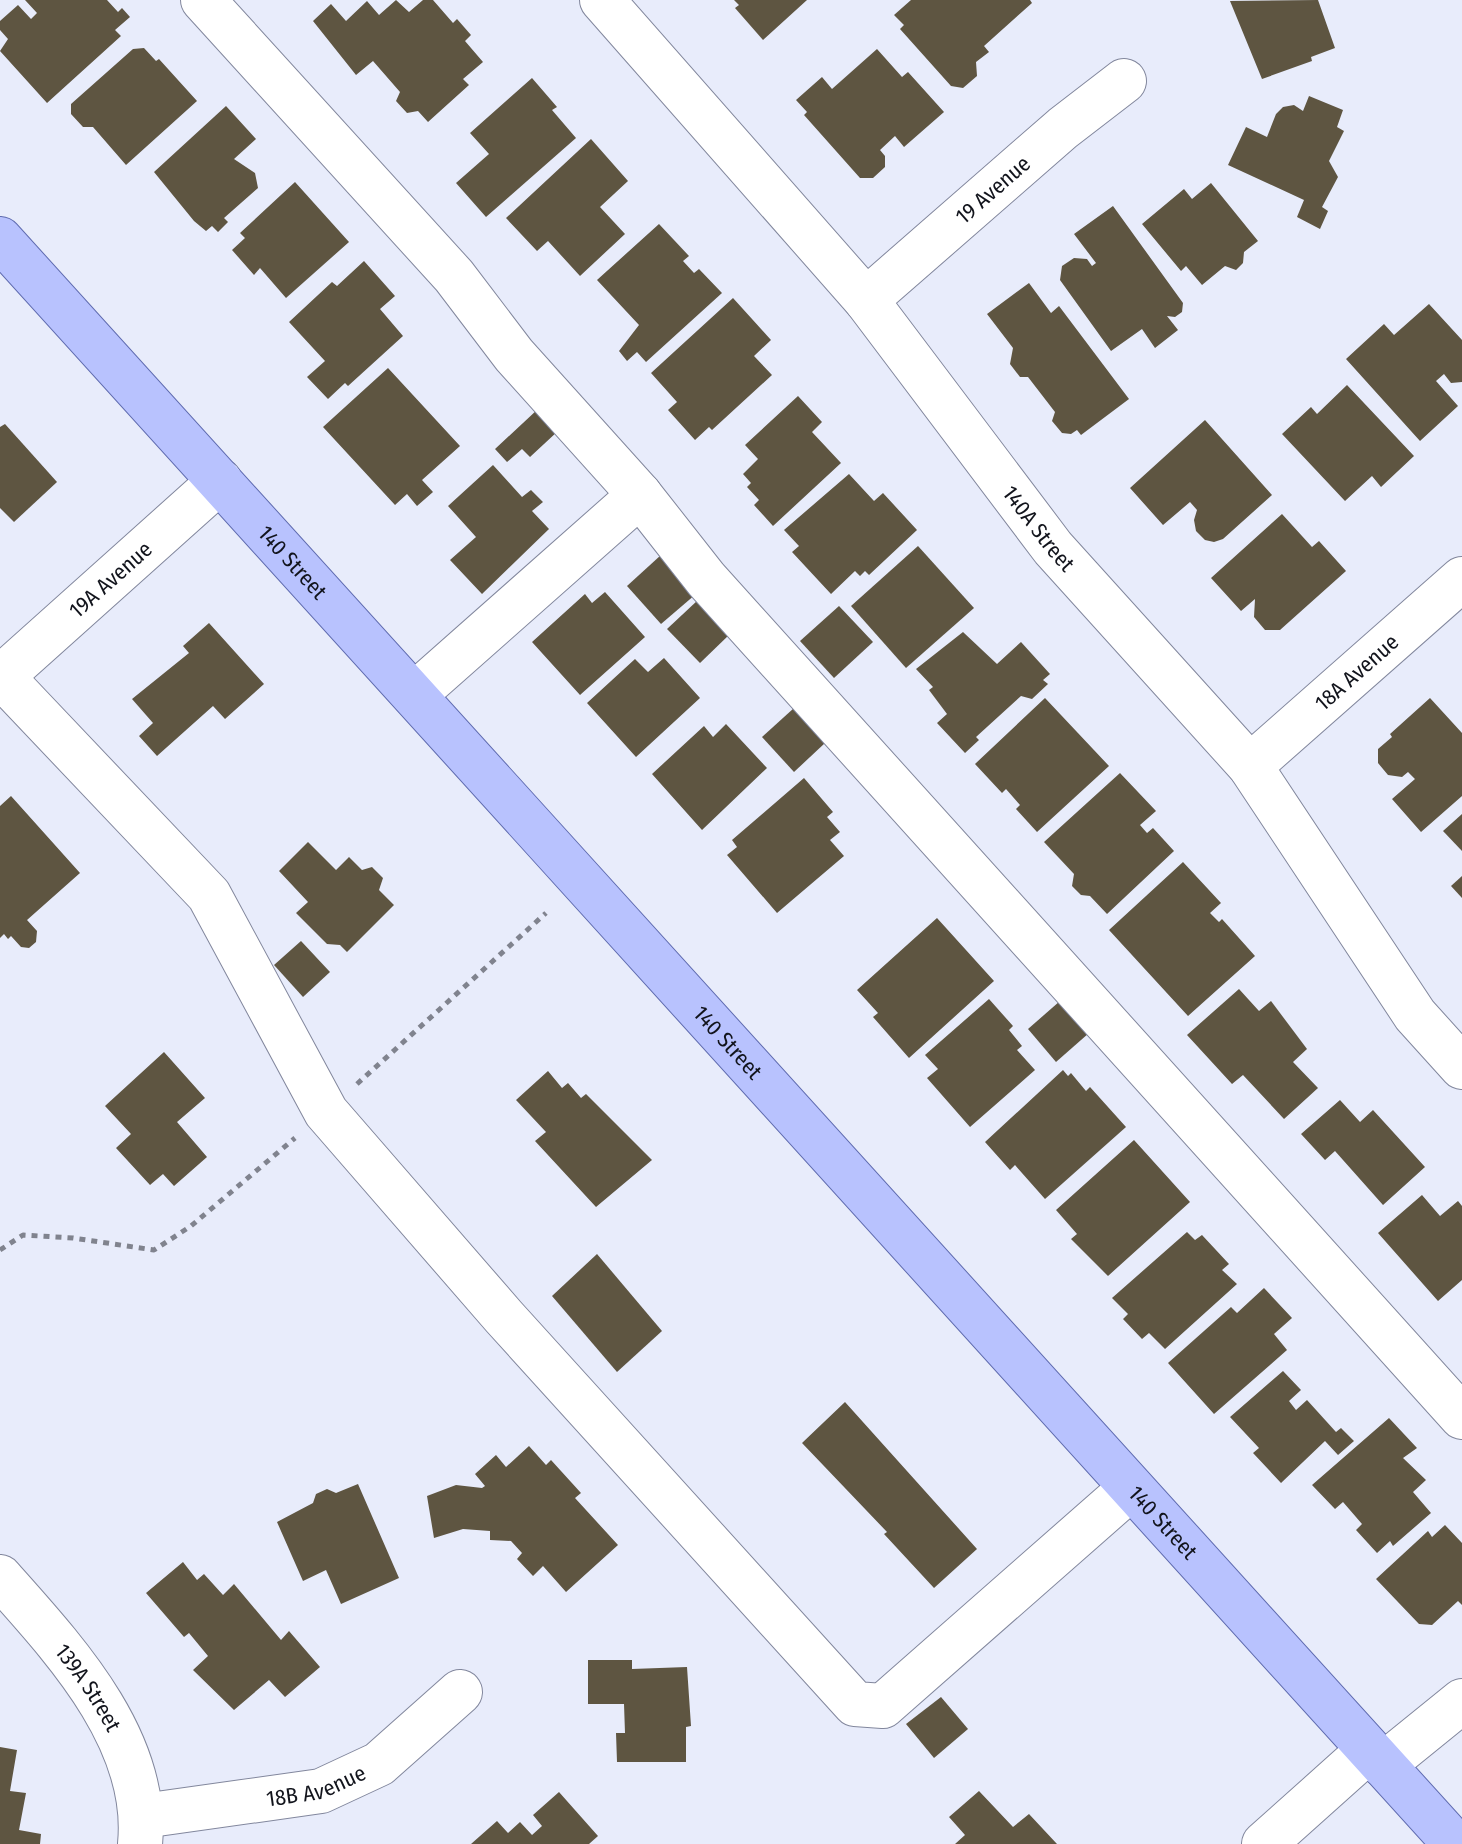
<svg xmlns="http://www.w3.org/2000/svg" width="1462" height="1844" viewBox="0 0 1462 1844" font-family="'Fira Sans Condensed',sans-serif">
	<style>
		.building { fill: #5e5541 }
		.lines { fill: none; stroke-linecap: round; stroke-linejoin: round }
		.minor-casing { stroke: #82879d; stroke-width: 46 }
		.major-casing { stroke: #5f6baf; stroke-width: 46 }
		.path { stroke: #80838e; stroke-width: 5; stroke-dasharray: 6 6; stroke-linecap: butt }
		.minor { stroke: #fff; stroke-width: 44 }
		.major { stroke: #b8c2fe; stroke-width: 44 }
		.labels { text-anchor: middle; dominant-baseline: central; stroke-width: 8; stroke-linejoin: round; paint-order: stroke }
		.street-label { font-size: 22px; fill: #12141c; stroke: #f8faff }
	</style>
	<rect width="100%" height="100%" fill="#e8ecfb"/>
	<g class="building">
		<polygon points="25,0 107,0 118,12 122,8 130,17 115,30 121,36 47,103 0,51 8,39 0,30 0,21 18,5 31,19 37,13"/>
		<polygon points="396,0 409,12 423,0 433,0 453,23 457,19 471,35 465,41 483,62 463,79 469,85 428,122 418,111 407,113 396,101 400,92 373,61 356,75 313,21 331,4 346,21 367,1 379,15"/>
		<polygon points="734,0 807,0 763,40 735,8 739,5"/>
		<polygon points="911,0 1030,0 1032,3 984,46 989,52 976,62 977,76 963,88 951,86 900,29 904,25 894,15"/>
		<polygon points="1318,0 1335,48 1311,57 1312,61 1262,79 1230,1"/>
		<polygon points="144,48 156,61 159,59 197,101 126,165 93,127 83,127 71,114 71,104 133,49"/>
		<polygon points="877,49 902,77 908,72 944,112 904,147 895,136 880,150 885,156 885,167 873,178 860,178 804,115 807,112 796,100 822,77 832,89"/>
		<polygon points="532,78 557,107 552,110 576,138 486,217 456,183 489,154 470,133"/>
		<polygon points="1309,96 1343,110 1337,127 1344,131 1329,161 1338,177 1322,207 1328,211 1320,229 1297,217 1304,200 1228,165 1246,127 1267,137 1276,114 1283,107 1294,105 1303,111"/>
		<polygon points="226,106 256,139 234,159 255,173 258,188 224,218 228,222 218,232 212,226 206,231 194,221 154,172"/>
		<polygon points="591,139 628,181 600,207 625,234 580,276 548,241 537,251 506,218"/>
		<polygon points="295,182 349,242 286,298 260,268 254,275 232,250 245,238 240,233"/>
		<polygon points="1211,183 1258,241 1244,252 1243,263 1236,270 1225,266 1202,285 1186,266 1181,271 1142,224 1184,189 1192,199"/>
		<polygon points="1113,206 1183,303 1182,312 1175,317 1167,316 1178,330 1155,348 1142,329 1111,351 1060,280 1062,266 1074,258 1087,259 1092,266 1096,263 1074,234"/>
		<polygon points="659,224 689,256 683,261 694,273 699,269 722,293 646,362 637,352 627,361 619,351 639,325 597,280"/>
		<polygon points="364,261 395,296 380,309 403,336 348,386 345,383 328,399 307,377 325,361 289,322 332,282 337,286"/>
		<polygon points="1029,283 1051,313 1059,306 1129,399 1081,435 1077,430 1071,434 1062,433 1052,421 1055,412 1028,377 1020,377 1010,364 1013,348 987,314"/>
		<polygon points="733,298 771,340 754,356 772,375 712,430 709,427 695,440 668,410 677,402 651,373"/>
		<polygon points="1429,304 1462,340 1462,382 1451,383 1444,374 1436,381 1458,406 1420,441 1346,359 1384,324 1394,335"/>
		<polygon points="388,368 460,446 422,480 433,492 417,506 407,494 395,505 323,427"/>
		<polygon points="1347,385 1414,456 1381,487 1372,476 1345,501 1282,434 1311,407 1317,414"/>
		<polygon points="798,396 822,422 812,432 841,463 773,526 754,505 759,500 747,487 751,483 743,474 758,459 745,445"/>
		<polygon points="538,409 558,431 530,457 522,449 507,462 495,449"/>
		<polygon points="1205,420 1272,495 1223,539 1214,542 1205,540 1196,531 1194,520 1197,510 1190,502 1163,525 1130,488"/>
		<polygon points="5,424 57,482 14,522 0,508 0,427"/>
		<polygon points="493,465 522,497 531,490 543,502 532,511 549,529 482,594 450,560 476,537 448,506"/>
		<polygon points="849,474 874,501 883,493 917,530 869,575 865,571 860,576 855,571 831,594 792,552 799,546 784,530"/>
		<polygon points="1282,514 1312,547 1319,541 1346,571 1280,630 1265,630 1254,617 1255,599 1241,611 1211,578"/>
		<polygon points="918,546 974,608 906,668 851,606"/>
		<polygon points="661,555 696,594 661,624 627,586"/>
		<polygon points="605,592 645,637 580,695 532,642 585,594 592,603"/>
		<polygon points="698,600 730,634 700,663 667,629"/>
		<polygon points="839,606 873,642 834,678 800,641"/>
		<polygon points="209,623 264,684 225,719 213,706 157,756 139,736 153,723 132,699 189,653 183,646"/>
		<polygon points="963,632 997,664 1021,642 1050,674 1043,680 1048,684 1032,699 1021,696 976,737 979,740 965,753 937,723 947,714 929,690 933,687 916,669"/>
		<polygon points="664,658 700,698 636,757 587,703 635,659 648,672"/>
		<polygon points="1045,698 1109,766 1037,832 1016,809 1020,805 1006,789 1002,793 975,764"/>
		<polygon points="1430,698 1462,733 1462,796 1421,832 1392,799 1415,779 1408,772 1402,777 1388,775 1378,763 1378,749 1392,737 1390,734"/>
		<polygon points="794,708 825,743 794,772 762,737"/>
		<polygon points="726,724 767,768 702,830 652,774 704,726 713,737"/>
		<polygon points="1120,773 1156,811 1140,825 1147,833 1153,828 1174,851 1107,914 1090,896 1081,895 1072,886 1074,874 1044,842"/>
		<polygon points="804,778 833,812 827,817 840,832 830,840 844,856 777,913 727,855 737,847 732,840"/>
		<polygon points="11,796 80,873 27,920 37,931 36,942 29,948 21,947 11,936 8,939 4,934 0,938 0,806"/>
		<polygon points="1462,814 1462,851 1443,831"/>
		<polygon points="308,842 336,870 349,857 362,870 372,867 383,878 379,890 394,905 347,952 340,945 327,944 296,913 308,902 279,871"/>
		<polygon points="1183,862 1221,903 1210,913 1219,922 1222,919 1255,956 1188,1016 1109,930"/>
		<polygon points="1462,876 1462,898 1451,886"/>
		<polygon points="937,918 994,981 909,1058 873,1017 878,1013 857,990"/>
		<polygon points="301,941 330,972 303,997 274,965"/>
		<polygon points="1239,989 1259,1011 1271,1001 1307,1049 1293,1062 1318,1088 1284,1119 1243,1075 1232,1084 1187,1035"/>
		<polygon points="989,999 1013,1026 1009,1030 1022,1046 1017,1050 1035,1070 970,1127 927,1078 938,1069 925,1055"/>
		<polygon points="1060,1001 1089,1033 1056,1062 1028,1029"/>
		<polygon points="164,1052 205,1098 177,1122 207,1157 174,1186 163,1174 150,1185 116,1148 131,1134 105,1106"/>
		<polygon points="1063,1070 1068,1076 1071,1073 1086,1091 1090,1087 1126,1127 1045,1199 1015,1165 1010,1170 985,1142"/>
		<polygon points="548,1071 562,1088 568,1083 581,1098 586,1094 652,1160 596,1207 535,1141 546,1132 516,1100"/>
		<polygon points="1340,1100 1360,1122 1373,1110 1425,1167 1383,1205 1335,1151 1325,1160 1301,1134"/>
		<polygon points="1134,1140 1190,1202 1108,1276 1071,1239 1077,1234 1056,1210"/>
		<polygon points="1422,1195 1440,1216 1458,1201 1462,1206 1462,1280 1438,1301 1378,1233"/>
		<polygon points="1187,1232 1195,1240 1202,1235 1229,1264 1222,1270 1237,1284 1165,1349 1149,1333 1142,1339 1123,1319 1128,1314 1112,1298"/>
		<polygon points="597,1254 662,1331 617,1372 552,1296"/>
		<polygon points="1264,1288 1292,1318 1274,1334 1287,1350 1214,1414 1168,1363 1231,1307 1237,1313"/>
		<polygon points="1283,1371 1301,1390 1289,1401 1296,1410 1307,1400 1336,1432 1341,1428 1354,1441 1338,1455 1325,1441 1281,1483 1253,1453 1259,1448 1230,1417"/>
		<polygon points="845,1402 977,1549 934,1588 884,1534 887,1532 802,1443"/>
		<polygon points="1389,1418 1417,1448 1403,1458 1426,1480 1413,1492 1431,1513 1393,1546 1390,1541 1377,1553 1356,1530 1362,1524 1343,1502 1335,1509 1312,1485"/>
		<polygon points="529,1446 546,1465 551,1460 581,1493 575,1498 618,1545 566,1592 543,1566 533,1576 517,1559 522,1553 511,1541 490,1540 490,1531 463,1529 434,1538 427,1496 456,1485 482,1488 485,1486 475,1474 496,1455 506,1467"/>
		<polygon points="358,1484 399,1578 341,1604 326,1570 303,1581 277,1522 313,1503 316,1494 327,1489 336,1493"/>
		<polygon points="1445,1525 1462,1543 1462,1605 1458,1601 1432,1625 1419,1624 1376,1579 1428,1531 1432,1537"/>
		<polygon points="183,1562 197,1580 204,1574 223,1595 234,1584 281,1640 289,1631 320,1667 285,1697 269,1680 234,1710 193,1670 208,1656 189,1633 184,1637 146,1593"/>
		<polygon points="588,1660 632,1660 632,1669 687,1667 691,1726 686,1727 686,1762 617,1762 616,1733 625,1733 624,1704 588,1704"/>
		<polygon points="941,1697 968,1729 934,1758 906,1724"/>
		<polygon points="0,1747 17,1750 10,1791 26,1793 19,1830 41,1834 40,1844 0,1844"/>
		<polygon points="979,1791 1013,1827 1029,1814 1057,1844 955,1844 965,1835 949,1817"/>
		<polygon points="559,1792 598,1836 589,1844 471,1844 497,1821 508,1833 520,1822 532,1835 542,1826 533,1815"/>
	</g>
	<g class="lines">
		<defs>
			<g id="minor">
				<polyline points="203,0 454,276 514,355 640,495 706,579 1462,1417"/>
				<path id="s1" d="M 602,0 L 866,300 L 1053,548 L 1250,766 L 1415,1015 L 1462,1067"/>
				<path id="s2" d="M 866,300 L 1063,128 L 1124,81"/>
				<polyline points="2,677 209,895 326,1112 504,1317 855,1704 883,1706 1131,1488"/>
				<path id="s3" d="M 0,678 L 220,481"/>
				<polyline points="414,695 640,495"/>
				<path id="s4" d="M 1250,766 L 1462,579"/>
				<path id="s5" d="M 0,1577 C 64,1649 150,1740 140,1844"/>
				<polyline points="1383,1765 1462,1701"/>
				<path id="s6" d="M 143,1816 L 321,1791 L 379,1764 L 460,1692"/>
				<polyline points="1264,1844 1369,1750"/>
			</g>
			<g id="major">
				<path id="s7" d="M 0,239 L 1455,1844"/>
			</g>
		</defs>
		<use href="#minor" class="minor-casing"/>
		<use href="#major" class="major-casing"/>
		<g class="path">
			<polyline points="357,1084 546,913"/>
			<polyline points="0,1250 23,1235 73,1238 154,1250 191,1226 295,1138"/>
		</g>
		<use href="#minor" class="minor"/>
		<use href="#major" class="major"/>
	</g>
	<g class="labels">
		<g class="street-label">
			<text stroke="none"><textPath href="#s2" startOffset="168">19 Avenue</textPath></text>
			<text stroke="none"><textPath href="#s1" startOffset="686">140A Street</textPath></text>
			<text stroke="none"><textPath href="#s7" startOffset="436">140 Street</textPath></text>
			<text stroke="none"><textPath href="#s3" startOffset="148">19A Avenue</textPath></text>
			<text stroke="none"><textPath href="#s4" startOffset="142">18A Avenue</textPath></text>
			<text stroke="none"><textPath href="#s7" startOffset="1084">140 Street</textPath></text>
			<text stroke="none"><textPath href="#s7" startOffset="1732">140 Street</textPath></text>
			<text stroke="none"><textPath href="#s5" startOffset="142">139A Street</textPath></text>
			<text stroke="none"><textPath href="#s6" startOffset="176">18B Avenue</textPath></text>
		</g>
	</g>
</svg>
